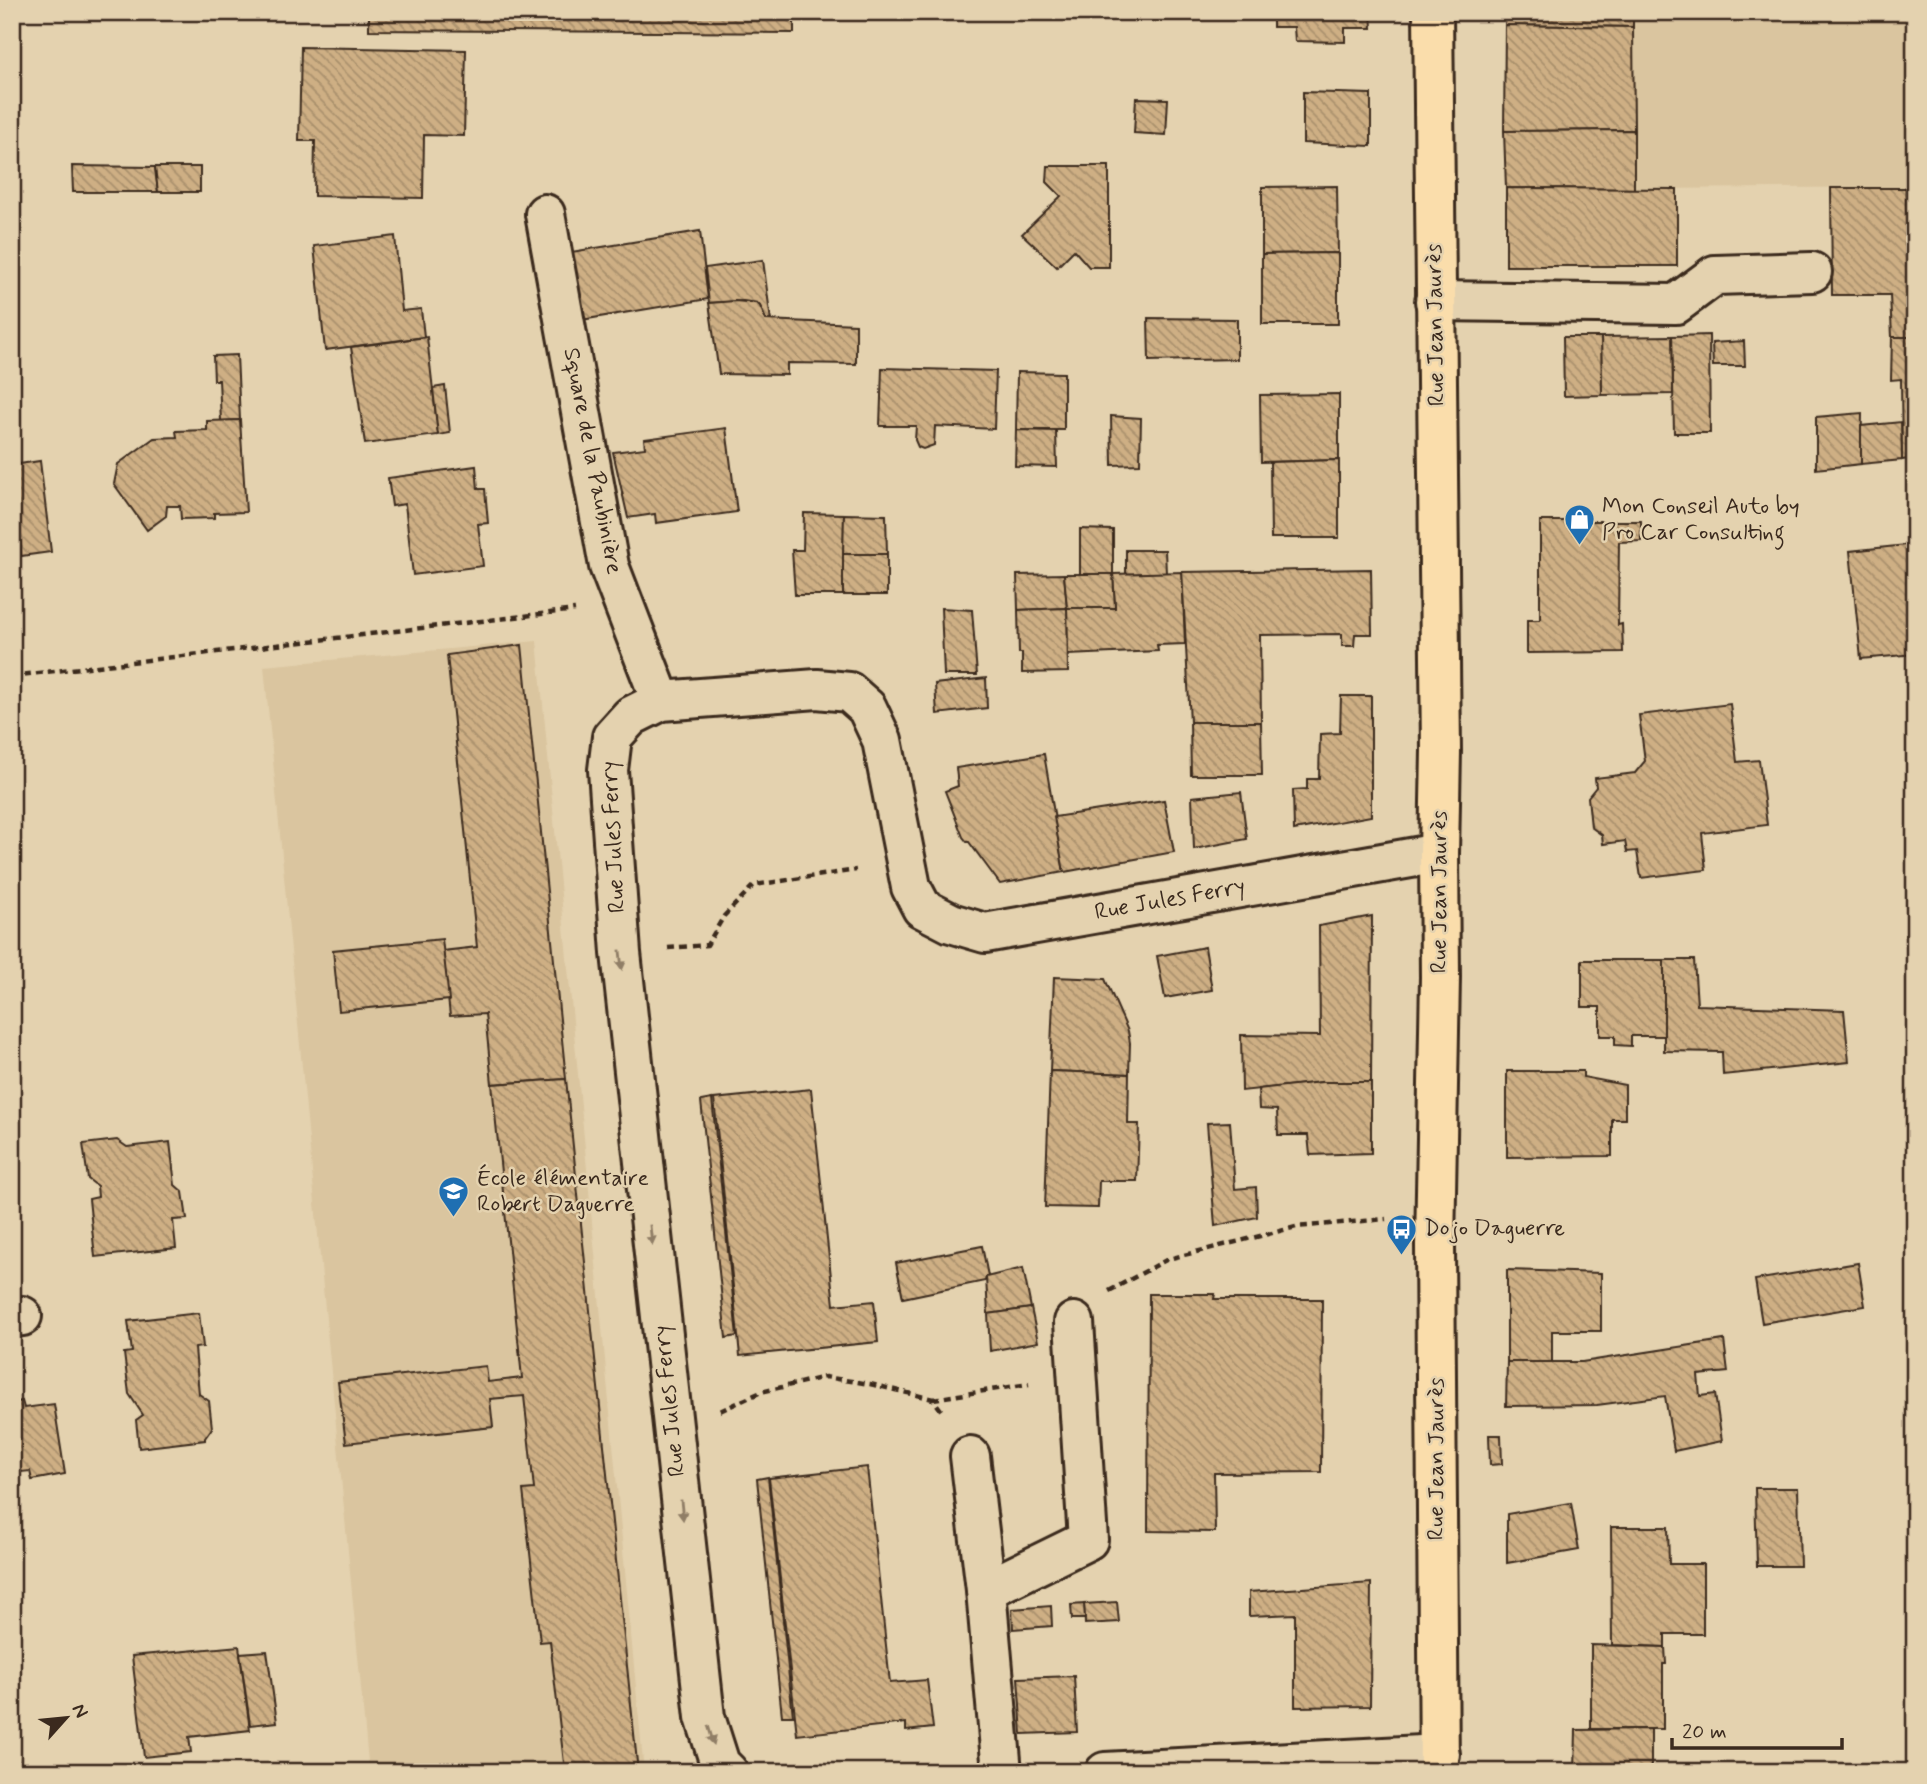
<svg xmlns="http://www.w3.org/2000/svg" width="1927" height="1784" viewBox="0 0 1927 1784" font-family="Mynerve,sans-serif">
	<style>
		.built { fill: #dac59f }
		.building { fill: url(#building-back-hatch); stroke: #3b2a1e; stroke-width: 2 }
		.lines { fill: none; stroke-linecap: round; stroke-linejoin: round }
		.minor-casing { stroke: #3b2a1e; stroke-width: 44 }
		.major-casing { stroke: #3b2a1e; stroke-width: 44 }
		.path { stroke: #3b2a1e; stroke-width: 4.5; stroke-dasharray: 7 5; stroke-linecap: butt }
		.minor { stroke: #e4d2af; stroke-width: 38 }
		.major { stroke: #faddab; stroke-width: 38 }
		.oneway { fill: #907e66 }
		.labels { text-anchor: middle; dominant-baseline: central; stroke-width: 5; stroke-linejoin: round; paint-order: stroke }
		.street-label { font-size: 23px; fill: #3b2a1e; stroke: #e4d2af }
		.poi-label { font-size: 23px; fill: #3b2a1e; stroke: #e4d2af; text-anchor: start }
	</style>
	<defs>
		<pattern id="building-back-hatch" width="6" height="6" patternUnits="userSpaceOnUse" patternTransform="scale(1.75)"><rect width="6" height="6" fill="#ceaf84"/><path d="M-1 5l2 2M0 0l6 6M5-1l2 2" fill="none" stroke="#a88f6b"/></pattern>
	</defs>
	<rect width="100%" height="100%" fill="#e4d2af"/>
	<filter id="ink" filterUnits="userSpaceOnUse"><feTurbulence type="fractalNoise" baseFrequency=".0143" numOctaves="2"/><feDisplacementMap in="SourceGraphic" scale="14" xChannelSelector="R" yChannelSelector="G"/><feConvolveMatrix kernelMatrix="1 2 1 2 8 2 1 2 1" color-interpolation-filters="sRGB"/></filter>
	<g filter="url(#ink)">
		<g class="built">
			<polygon points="1633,12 1915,12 1915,187 1634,189"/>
			<polygon points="537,641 644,1772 369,1772 264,666"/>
		</g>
		<g class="building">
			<polygon points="369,12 794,12 794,33 369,30"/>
			<polygon points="1273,12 1371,12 1372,28 1345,28 1345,42 1295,41 1294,27 1273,27"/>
			<polygon points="1506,12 1633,12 1633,27 1505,25"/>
			<polygon points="1505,25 1633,27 1634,130 1504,131"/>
			<polygon points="301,47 466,50 464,136 424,135 423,198 314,196 315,141 299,141"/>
			<polygon points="1303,92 1371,94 1371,146 1303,143"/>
			<polygon points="1136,98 1168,99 1166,135 1134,133"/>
			<polygon points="1634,130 1634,189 1506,188 1504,131"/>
			<polygon points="72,166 155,167 158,192 73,192"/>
			<polygon points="1048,166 1109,166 1109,267 1089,267 1074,250 1057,267 1022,234 1061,196 1047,182"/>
			<polygon points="155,167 200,167 200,192 158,192"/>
			<polygon points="1337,186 1338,253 1262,254 1262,187"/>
			<polygon points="1506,188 1677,189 1677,266 1506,266"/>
			<polygon points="1831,188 1906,188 1909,285 1915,285 1915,337 1892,337 1890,295 1832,295"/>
			<polygon points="700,231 708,299 581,320 565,253"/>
			<polygon points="395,236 402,311 421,309 424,337 325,350 314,246"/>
			<polygon points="1338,253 1338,324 1262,324 1262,254"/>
			<polygon points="763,260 771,321 766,320 760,306 757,303 743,301 709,303 705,268"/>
			<polygon points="735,301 757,303 760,306 766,320 856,324 856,364 787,363 787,375 719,374 709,303"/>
			<polygon points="1148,318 1237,319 1237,359 1149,361"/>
			<polygon points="1709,335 1710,433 1674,433 1672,336"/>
			<polygon points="1672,336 1673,394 1602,395 1601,337"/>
			<polygon points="427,337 438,435 365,444 351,347"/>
			<polygon points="1563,337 1601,337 1602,395 1564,396"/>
			<polygon points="1892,337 1915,337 1915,458 1902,460 1901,379 1891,380"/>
			<polygon points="1744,341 1745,366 1713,366 1712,343"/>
			<polygon points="237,355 240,420 221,421 219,380 214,380 213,356"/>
			<polygon points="882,368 996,371 994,429 935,426 934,445 923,449 918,447 915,440 916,426 880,426"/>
			<polygon points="1017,372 1064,373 1064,430 1016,430"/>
			<polygon points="445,386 450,433 438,435 433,388"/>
			<polygon points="1339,394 1339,460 1261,462 1260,395"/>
			<polygon points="1862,413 1861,464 1816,469 1816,417"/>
			<polygon points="1111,416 1141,418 1140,464 1112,465"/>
			<polygon points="240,420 246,512 214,513 214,518 181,519 180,506 167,506 166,516 147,530 114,484 118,464 154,438 177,437 176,431 207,430 207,421"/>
			<polygon points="1901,422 1902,460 1861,464 1861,426"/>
			<polygon points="726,428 737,512 656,523 655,514 628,518 613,452 645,448 644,439"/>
			<polygon points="1016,430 1056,431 1057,467 1015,466"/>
			<polygon points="1339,460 1339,538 1271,538 1270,462"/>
			<polygon points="40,461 51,552 21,556 20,541 12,542 12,465"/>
			<polygon points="476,466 478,489 485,489 488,523 478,524 483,566 413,575 405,504 392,506 388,478"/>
			<polygon points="804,513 844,514 843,595 795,595 792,550 803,550"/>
			<polygon points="844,514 886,515 887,554 843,554"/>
			<polygon points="1540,521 1641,521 1641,541 1619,542 1618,625 1622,624 1623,652 1527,653 1527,620 1540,620"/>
			<polygon points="1080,529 1113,530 1113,574 1080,574"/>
			<polygon points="1915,544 1915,654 1861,659 1850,551"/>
			<polygon points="1126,550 1165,550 1166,573 1126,574"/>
			<rect x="843" y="554" width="44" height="41"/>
			<polygon points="1371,569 1372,634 1355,634 1354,646 1342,646 1342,634 1260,635 1261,722 1190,722 1182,572"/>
			<polygon points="1182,572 1185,644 1157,645 1158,651 1068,655 1067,608 1115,608 1113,574"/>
			<polygon points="1064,574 1067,608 1018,610 1017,575"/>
			<polygon points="1064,574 1113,574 1115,608 1067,608"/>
			<polygon points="941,608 972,610 977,675 944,675"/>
			<polygon points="1067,608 1068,672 1022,673 1022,653 1019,653 1018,610"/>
			<polygon points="522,645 566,1079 492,1084 485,1014 450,1016 443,951 477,947 447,655"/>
			<polygon points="986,678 987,708 937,714 935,684"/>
			<polygon points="1341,696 1371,696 1371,816 1294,830 1293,790 1307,789 1307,779 1319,779 1320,734 1340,733"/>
			<polygon points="1730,704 1737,762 1759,760 1767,825 1702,833 1706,870 1641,878 1637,851 1627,852 1625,841 1603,844 1602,835 1591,827 1588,797 1596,787 1595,778 1635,773 1645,761 1639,715"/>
			<polygon points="1190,722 1261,722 1262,775 1191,775"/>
			<polygon points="1044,754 1064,872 1000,884 969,842 967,842 963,837 945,791 958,786 956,768"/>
			<polygon points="1241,792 1247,839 1194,849 1192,797"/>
			<polygon points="1164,800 1174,852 1064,872 1054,817"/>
			<polygon points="1372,916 1371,1082 1322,1082 1242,1091 1241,1035 1320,1036 1319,926"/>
			<polygon points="442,939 449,1000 339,1011 333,950"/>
			<polygon points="1205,947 1212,990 1165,998 1157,956"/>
			<polygon points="1582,960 1664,960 1664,1036 1631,1036 1631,1046 1615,1045 1615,1036 1600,1036 1600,1007 1582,1007"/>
			<polygon points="1664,960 1694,960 1697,1005 1844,1010 1849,1062 1723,1075 1722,1052 1664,1051"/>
			<polygon points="1054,977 1105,979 1128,1031 1130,1043 1129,1074 1050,1071"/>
			<polygon points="1050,1071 1129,1074 1128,1124 1139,1124 1137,1181 1099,1181 1098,1208 1045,1207"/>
			<polygon points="1507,1071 1583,1071 1583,1077 1625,1085 1625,1119 1612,1119 1612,1156 1507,1157"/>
			<polygon points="566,1079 589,1301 638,1772 565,1772 550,1641 540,1642 523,1490 534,1489 524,1396 490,1399 493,1427 346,1443 338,1382 486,1366 488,1382 522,1378 492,1084"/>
			<polygon points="1322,1082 1371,1082 1371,1153 1310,1155 1308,1135 1278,1135 1277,1110 1259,1109 1258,1089"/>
			<polygon points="811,1089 834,1305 874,1301 878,1342 740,1356 714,1099"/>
			<polygon points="712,1099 737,1336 726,1338 701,1101"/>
			<polygon points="1230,1122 1235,1189 1256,1187 1257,1217 1215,1226 1207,1123"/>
			<polygon points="117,1140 127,1147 170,1142 175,1185 183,1192 187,1219 173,1220 176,1248 95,1257 89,1199 98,1197 97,1186 88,1179 83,1144"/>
			<polygon points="982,1246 988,1276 986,1277 985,1281 903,1298 896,1263"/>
			<polygon points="1858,1263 1865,1306 1762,1323 1755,1280"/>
			<polygon points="1023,1268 1031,1308 988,1314 986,1277"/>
			<polygon points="1507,1270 1601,1273 1601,1331 1552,1331 1552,1362 1507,1362"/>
			<polygon points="1149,1294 1215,1294 1214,1299 1322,1299 1321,1472 1214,1473 1215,1532 1148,1531"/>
			<polygon points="1031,1308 1038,1342 990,1351 988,1314"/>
			<polygon points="199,1313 203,1347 195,1348 199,1394 209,1401 212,1428 205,1438 205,1440 139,1448 136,1420 143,1415 129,1394 124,1353 132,1352 128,1321"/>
			<polygon points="1724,1340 1728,1372 1698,1375 1700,1396 1715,1394 1722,1441 1674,1451 1665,1396 1597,1405 1506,1406 1507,1362 1582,1362"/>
			<polygon points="22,1401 24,1408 54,1404 65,1474 32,1480 30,1471 12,1473 12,1403"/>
			<polygon points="1489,1435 1501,1435 1502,1464 1490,1465"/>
			<polygon points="867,1467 890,1683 927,1680 933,1728 906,1731 906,1723 797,1735 769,1478"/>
			<polygon points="768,1477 793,1716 782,1716 757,1479"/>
			<polygon points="1755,1488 1798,1488 1800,1566 1757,1566"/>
			<polygon points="1571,1503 1579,1550 1507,1563 1507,1514"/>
			<polygon points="1611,1527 1668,1527 1669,1564 1703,1564 1703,1634 1665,1634 1665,1647 1612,1645"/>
			<polygon points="1371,1583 1370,1706 1295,1707 1295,1614 1249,1616 1249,1592"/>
			<polygon points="1117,1602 1119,1622 1085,1624 1084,1604"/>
			<polygon points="1084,1604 1085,1619 1072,1619 1071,1605"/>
			<polygon points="1051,1606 1052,1626 1013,1629 1012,1609"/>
			<polygon points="1591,1645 1665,1647 1666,1664 1663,1664 1663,1729 1591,1729"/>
			<polygon points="239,1646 250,1730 189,1737 191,1752 144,1757 132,1656"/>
			<polygon points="267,1651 277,1722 250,1725 240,1653"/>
			<polygon points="1074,1676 1077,1732 1022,1734 1018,1678"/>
			<polygon points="1651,1729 1651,1772 1575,1772 1576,1730"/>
			<polygon points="15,1744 20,1772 12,1772 12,1745"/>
		</g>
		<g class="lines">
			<defs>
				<g id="minor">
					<polyline points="545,214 609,566 661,701"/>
					<polyline points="1435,301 1676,304 1715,275 1812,272"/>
					<polyline points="12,1317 22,1316"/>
					<polyline points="970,1456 986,1590 1002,1772"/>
					<polyline points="986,1590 1088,1540 1074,1322"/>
					<polyline points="728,1772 720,1764 705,1717 621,953 608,770 612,737 631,716 661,701 817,689 849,692 867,708 882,740 911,887 922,908 951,923 985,933 1439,853"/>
					<polyline points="1105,1772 1440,1754"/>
				</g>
				<polyline id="major" points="1433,12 1441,751 1439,853 1440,977 1435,1246 1439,1772"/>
			</defs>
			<use href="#minor" class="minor-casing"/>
			<use href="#major" class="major-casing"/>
			<g class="path">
				<polyline points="12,676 575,610"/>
				<polyline points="668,948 707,945 724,916 754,885 856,870"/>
				<polyline points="1109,1291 1168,1259 1296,1227 1386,1219"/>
				<polyline points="933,1399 1029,1384"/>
				<polyline points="720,1411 761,1392 825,1377 870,1384 933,1399 944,1414"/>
			</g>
			<use href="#minor" class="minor"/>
			<use href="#major" class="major"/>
		</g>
		<defs><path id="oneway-solid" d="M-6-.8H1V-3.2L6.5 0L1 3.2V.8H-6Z" transform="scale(1.75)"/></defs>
		<g class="oneway">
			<use href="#oneway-solid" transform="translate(621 960) rotate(84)"/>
			<use href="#oneway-solid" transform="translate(651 1235) rotate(84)"/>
			<use href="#oneway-solid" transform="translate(682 1510) rotate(84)"/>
			<use href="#oneway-solid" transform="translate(711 1735) rotate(73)"/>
		</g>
	</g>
	<defs>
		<symbol id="shop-pin" viewBox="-11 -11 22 30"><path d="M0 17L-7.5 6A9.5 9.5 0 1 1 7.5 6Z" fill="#1f6fb2" stroke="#e4d2af"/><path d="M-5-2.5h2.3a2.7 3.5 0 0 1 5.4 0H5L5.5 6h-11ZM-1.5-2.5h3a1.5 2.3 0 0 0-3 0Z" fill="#fff"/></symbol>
		<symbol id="school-pin" viewBox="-11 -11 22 30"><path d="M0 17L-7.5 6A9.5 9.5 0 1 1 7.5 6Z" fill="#1f6fb2" stroke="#e4d2af"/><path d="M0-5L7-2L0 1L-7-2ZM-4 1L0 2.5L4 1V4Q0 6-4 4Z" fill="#fff"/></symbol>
		<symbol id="bus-pin" viewBox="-11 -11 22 30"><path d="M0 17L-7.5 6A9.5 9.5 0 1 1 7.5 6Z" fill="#1f6fb2" stroke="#e4d2af"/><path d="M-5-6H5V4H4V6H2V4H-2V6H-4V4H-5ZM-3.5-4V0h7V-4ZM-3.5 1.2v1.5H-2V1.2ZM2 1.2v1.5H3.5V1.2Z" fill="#fff"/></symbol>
	</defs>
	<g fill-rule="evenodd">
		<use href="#shop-pin" x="1562" y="502" width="35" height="47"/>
		<use href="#school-pin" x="436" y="1174" width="35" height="47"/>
		<use href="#bus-pin" x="1384" y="1212" width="35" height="47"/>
	</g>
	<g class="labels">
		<g class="street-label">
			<text transform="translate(1436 325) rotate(-91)">Rue Jean Jaurès</text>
			<text transform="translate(592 461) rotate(79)">Square de la Paubinière</text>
			<text transform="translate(614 837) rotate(-93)">Rue Jules Ferry</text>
			<text transform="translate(1440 892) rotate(-90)">Rue Jean Jaurès</text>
			<text transform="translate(1170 900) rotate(-10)">Rue Jules Ferry</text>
			<text transform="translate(670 1401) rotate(-96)">Rue Jules Ferry</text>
			<text transform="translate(1437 1459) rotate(-90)">Rue Jean Jaurès</text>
		</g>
		<g class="poi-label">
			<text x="1602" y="507">Mon Conseil Auto by<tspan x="1602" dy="26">Pro Car Consulting</tspan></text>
			<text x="477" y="1179">École élémentaire<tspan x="477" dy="26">Robert Daguerre</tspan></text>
			<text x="1424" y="1229">Dojo Daguerre</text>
		</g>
	</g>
	<rect width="1927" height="1784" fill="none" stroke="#e4d2af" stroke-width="42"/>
	<rect x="21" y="21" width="1885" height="1742" fill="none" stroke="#3b2a1e" stroke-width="2.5" filter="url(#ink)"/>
	<g transform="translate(66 1718) rotate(63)" stroke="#e4d2af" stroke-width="5" paint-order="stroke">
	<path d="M0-5L12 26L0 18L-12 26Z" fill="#3b2a1e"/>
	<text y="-10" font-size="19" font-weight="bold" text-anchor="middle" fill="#3b2a1e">N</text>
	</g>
	<path d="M1672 1738v10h170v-10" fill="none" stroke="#3b2a1e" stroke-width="3.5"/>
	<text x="1682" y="1738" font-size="21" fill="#3b2a1e" stroke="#e4d2af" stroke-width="5" paint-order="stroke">20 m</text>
</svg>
